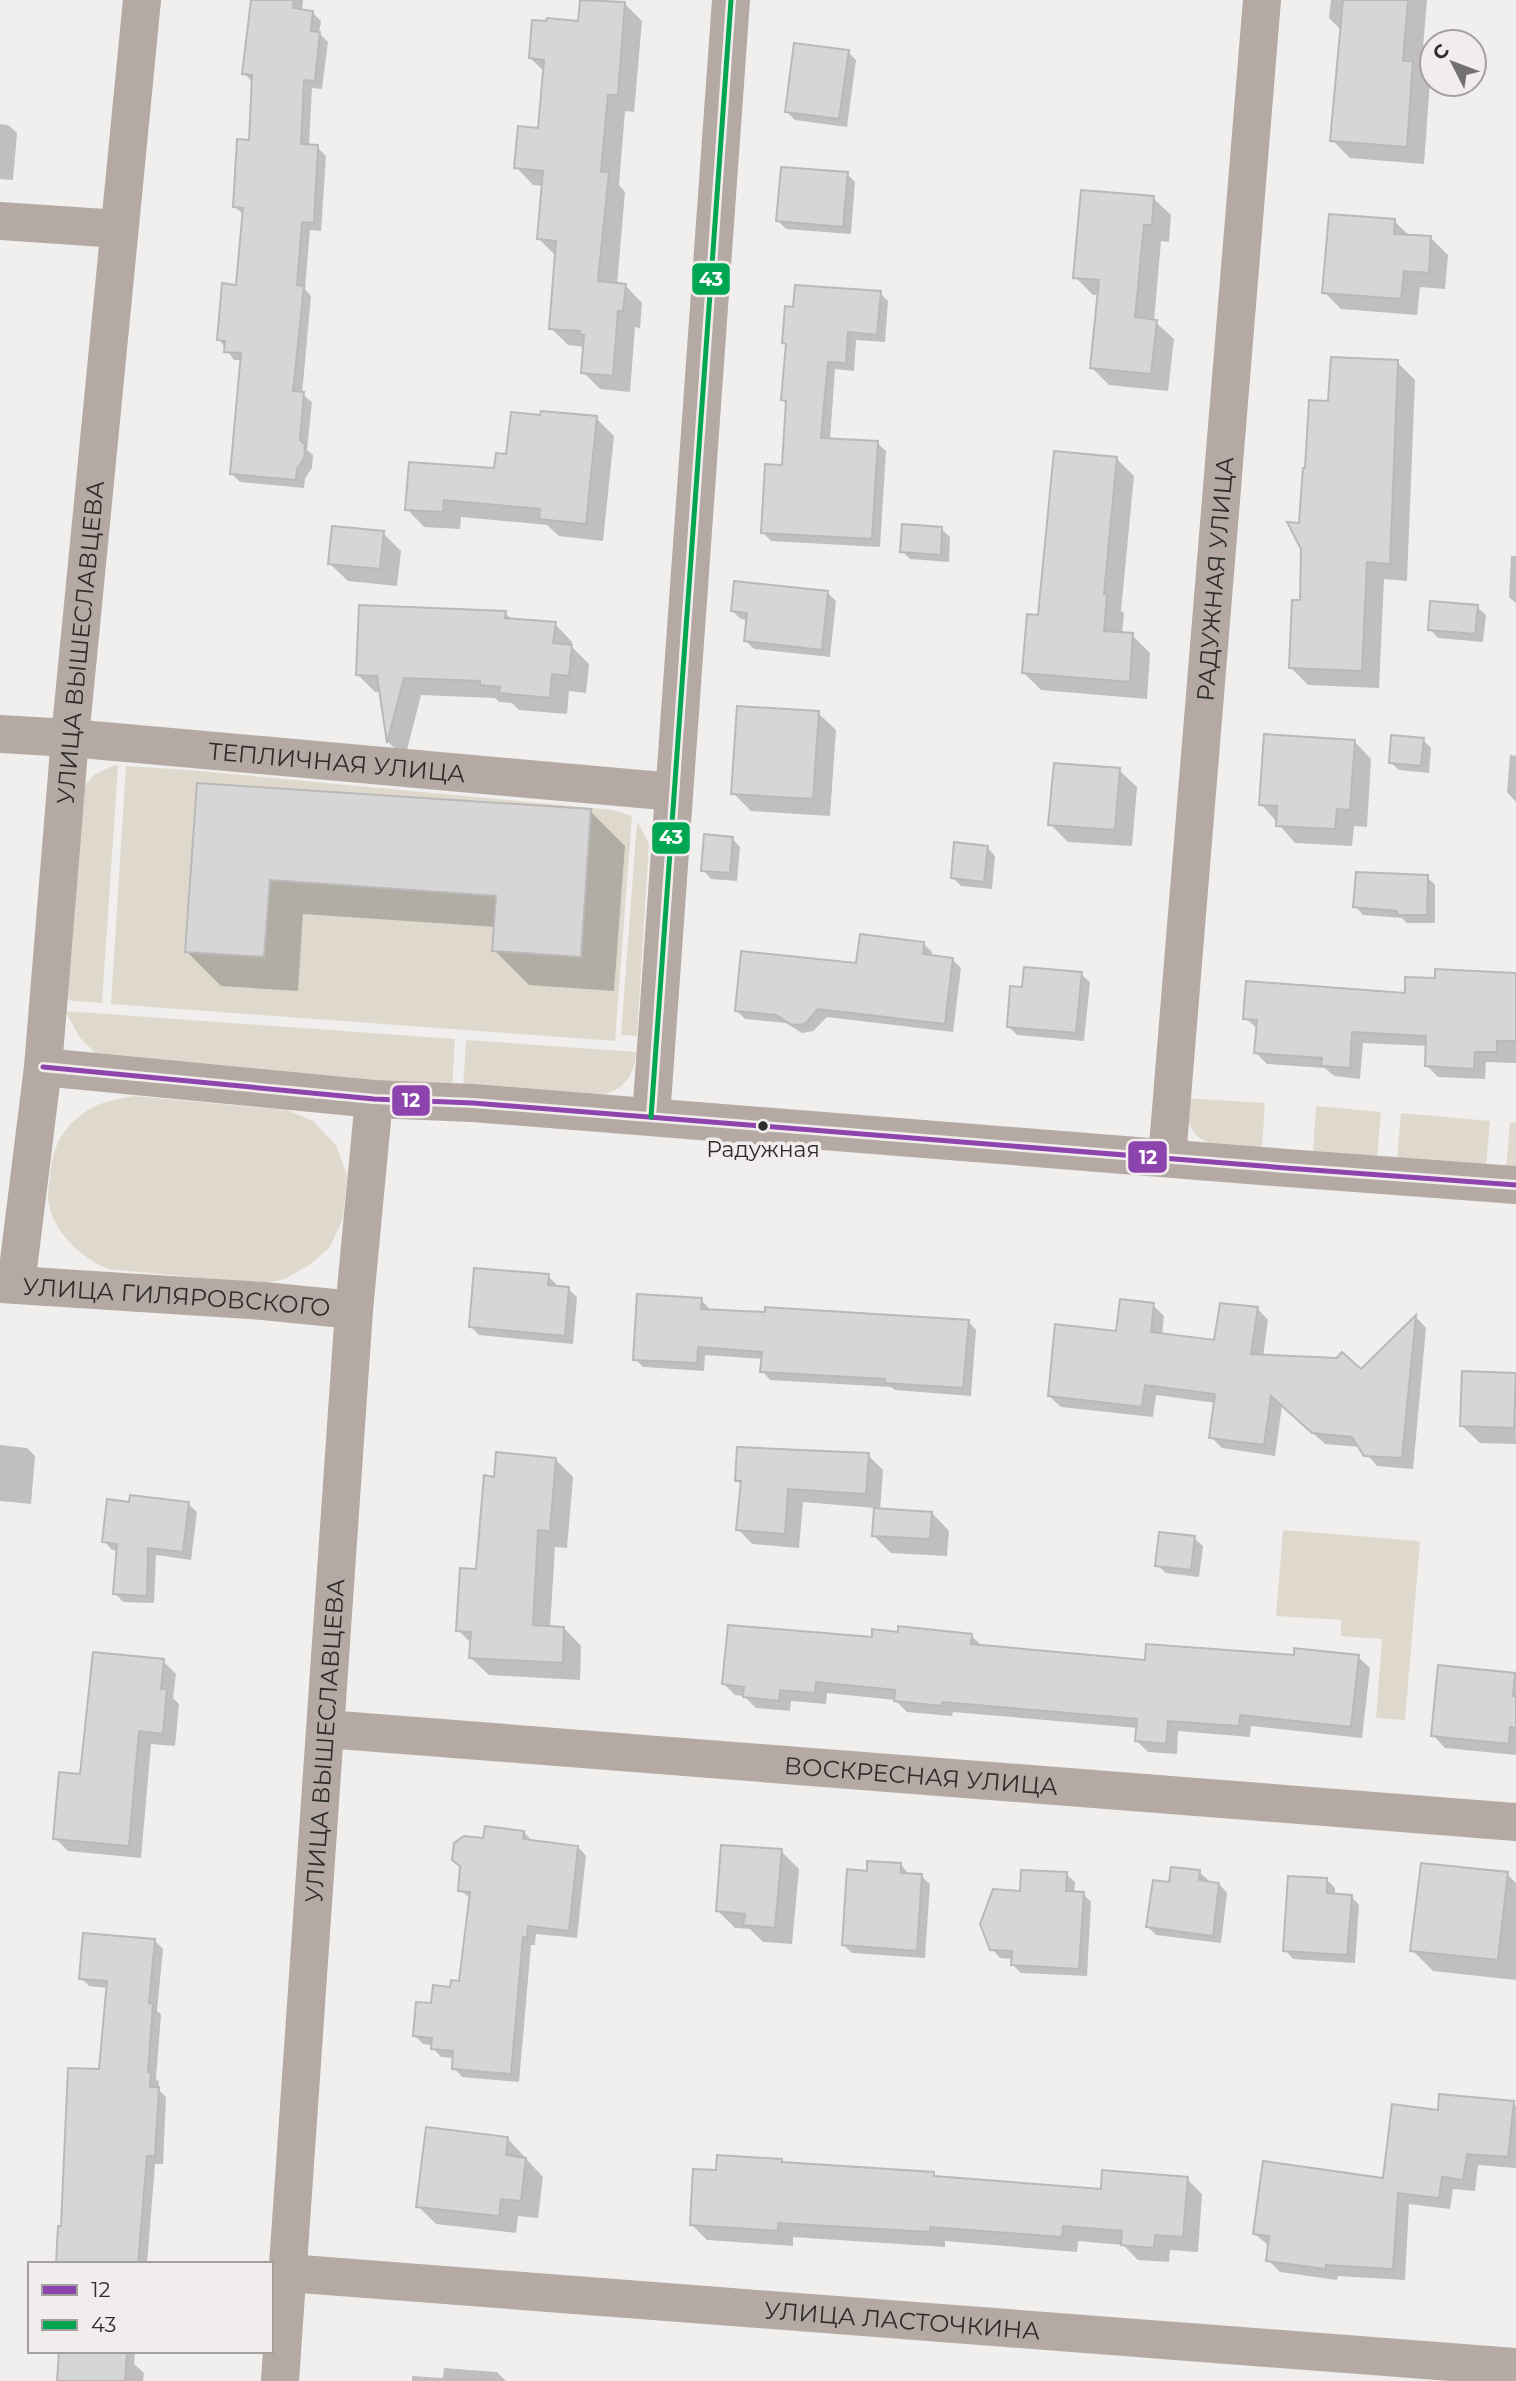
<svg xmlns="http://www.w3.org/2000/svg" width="1516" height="2381" viewBox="0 0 1516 2381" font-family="Montserrat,sans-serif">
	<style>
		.green { fill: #dfd9cd }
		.shadow { fill: #0003 }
		.building { fill: #d7d6d6; stroke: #bab8b8; stroke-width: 2 }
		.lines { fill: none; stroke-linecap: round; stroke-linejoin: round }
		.minor { stroke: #b4aaa3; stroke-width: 38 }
		.bus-1-casing { stroke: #f2eded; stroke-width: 10 }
		.bus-2-casing { stroke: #f2eded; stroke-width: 10 }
		.bus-1 { stroke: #8e44ad; stroke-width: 5 }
		.bus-2 { stroke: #00a651; stroke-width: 5 }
		.bus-dot { fill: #2e2c2c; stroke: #f2eded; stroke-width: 2.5 }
		.labels { text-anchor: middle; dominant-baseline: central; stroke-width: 7; stroke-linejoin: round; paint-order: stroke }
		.bus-label { font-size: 22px; fill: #2e2c2c; stroke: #f2eded }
		.street-label { font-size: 24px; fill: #2e2c2c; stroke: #f2eded }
		.line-badge { stroke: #f2eded; stroke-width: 2.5 }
		.badge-label { font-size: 19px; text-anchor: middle; font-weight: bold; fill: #fff }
	</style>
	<rect width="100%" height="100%" fill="#f1eeee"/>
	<g class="green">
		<polygon points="115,765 118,766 102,1003 63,1000 84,786 94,775"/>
		<polygon points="126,766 189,770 613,810 632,816 615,1041 111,1004"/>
		<polygon points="637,821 649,844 637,1036 621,1035"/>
		<polygon points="65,1011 455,1039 452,1087 97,1055 80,1038"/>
		<path d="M 466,1040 L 636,1052 C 634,1078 623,1091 597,1096 L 463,1088 Z"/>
		<path d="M 134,1096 L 287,1110 L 313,1121 L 336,1145 L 347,1175 L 343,1219 L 329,1248 L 311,1264 L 285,1279 L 263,1284 L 108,1269 C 80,1257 51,1231 48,1198 C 48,1192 49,1184 50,1177 C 52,1147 62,1127 88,1110 C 102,1101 118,1099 134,1096 Z"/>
		<path d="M 1184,1098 L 1265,1103 L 1262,1149 C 1218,1146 1188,1152 1184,1098 Z"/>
		<polygon points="1316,1106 1381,1112 1377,1157 1313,1151"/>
		<polygon points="1401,1113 1490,1121 1486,1166 1397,1158"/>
		<polygon points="1510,1123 1516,1123 1516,1168 1506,1168"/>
		<polygon points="1283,1530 1420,1541 1405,1720 1376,1718 1382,1639 1341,1636 1341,1620 1276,1616"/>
	</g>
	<g class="shadow">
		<polygon points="252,0 303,0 302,11 312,12 321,21 319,33 328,42 322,89 312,88 309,146 317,147 326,156 321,231 310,230 305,289 311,296 302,394 312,402 307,450 313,455 312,468 305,478 304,488 240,482 231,473 242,360 234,360 219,339 237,287 244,215 235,207 250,142 252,82 244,73"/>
		<polygon points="1331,0 1427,0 1421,71 1430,81 1424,164 1350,158 1332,140 1342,31 1329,18"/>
		<polygon points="625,4 642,21 634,112 625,111 619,185 625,192 617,285 625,285 642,303 640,328 635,327 630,392 600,389 583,372 585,347 568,345 551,328 557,257 539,239 544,186 533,185 516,167 539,130 545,72 530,58 580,23"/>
		<polygon points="848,52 856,60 847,127 795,120 786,111"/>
		<polygon points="0,124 8,125 17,133 13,180 0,179"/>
		<polygon points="847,174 855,182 851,234 786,229 778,221"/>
		<polygon points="1153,198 1171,215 1169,242 1161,241 1154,321 1174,339 1168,391 1109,385 1092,368 1099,295 1093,295 1075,277"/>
		<polygon points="1394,221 1410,236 1431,238 1448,255 1445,289 1420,287 1417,315 1341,309 1324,292"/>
		<polygon points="880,293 888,301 885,342 856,340 854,371 835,369 830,440 877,443 886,451 880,547 771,541 763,533 783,467 787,404 783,400 787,346 784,343 795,309"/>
		<polygon points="1397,362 1415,380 1407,581 1384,579 1379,688 1308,685 1291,668 1302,602 1303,549 1300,525 1307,470 1330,403"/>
		<polygon points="596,418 614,436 603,541 559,536 547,525 461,517 460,529 424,527 407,509 496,470 508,456"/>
		<polygon points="1117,459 1134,476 1121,611 1124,613 1122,634 1132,635 1150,653 1147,699 1041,690 1024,673 1040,617"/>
		<polygon points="941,529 950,537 949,562 910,559 902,551"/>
		<polygon points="383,533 401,551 397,586 348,581 330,564"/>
		<polygon points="1511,556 1516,556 1516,603 1509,597"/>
		<polygon points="828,593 836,601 830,657 754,649 746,641 748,620 741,619 732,611"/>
		<polygon points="1477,607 1486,615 1483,642 1438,638 1430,629"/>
		<polygon points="505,613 512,620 555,624 572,642 572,647 589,664 586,693 569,691 567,714 519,710 512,703 499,702 495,698 421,695 405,758 388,742 381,692 375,692 358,675"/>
		<polygon points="818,713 836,730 830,816 751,811 733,793"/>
		<polygon points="1423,740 1431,748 1429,773 1399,770 1390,762"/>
		<polygon points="1354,741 1371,759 1367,827 1354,826 1352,846 1295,843 1261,804"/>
		<polygon points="1510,755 1516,756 1516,802 1507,792"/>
		<polygon points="1119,770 1137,787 1132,846 1068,842 1050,824"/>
		<polygon points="198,785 590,811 625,846 614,991 529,985 494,950 496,927 303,914 298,991 221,986 187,952"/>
		<polygon points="732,838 740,847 737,881 711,879 703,870"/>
		<polygon points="987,847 995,856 992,889 961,886 953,878"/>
		<polygon points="1427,877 1435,885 1435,923 1407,923 1402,918 1363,915 1355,906"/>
		<polygon points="923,943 932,952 931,957 952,959 961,968 953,1032 827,1017 813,1031 802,1033 786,1023 745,1019 737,1011"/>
		<polygon points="1081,974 1090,982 1084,1041 1017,1035 1009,1027 1023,989"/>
		<polygon points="1516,975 1516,1063 1486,1062 1485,1079 1438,1077 1427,1066 1428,1046 1363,1043 1360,1079 1334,1076 1325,1068 1267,1064 1256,1053 1258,1029 1245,1018 1406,995 1437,980"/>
		<polygon points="548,1276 556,1284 556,1288 568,1289 577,1297 573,1344 479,1335 471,1327"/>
		<polygon points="701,1300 709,1308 709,1311 968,1321 976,1330 971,1396 895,1390 891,1387 770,1380 762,1371 763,1359 705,1355 704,1371 643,1367 635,1359"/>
		<polygon points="1153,1305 1164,1316 1162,1335 1215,1342 1257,1308 1268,1320 1263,1357 1361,1371 1416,1317 1426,1328 1413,1469 1377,1466 1361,1447 1325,1444 1282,1405 1275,1456 1222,1448 1211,1437 1216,1403 1156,1395 1153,1417 1061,1407 1049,1396 1118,1333"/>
		<polygon points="1515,1374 1516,1444 1480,1443 1462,1426"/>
		<polygon points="0,1445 27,1448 35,1456 31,1504 0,1501"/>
		<polygon points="868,1455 883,1470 880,1510 932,1513 949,1531 947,1556 891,1553 874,1536 875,1508 803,1502 799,1548 752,1544 738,1529 742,1486 737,1480"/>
		<polygon points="556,1460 573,1477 567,1548 555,1547 550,1628 564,1628 581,1646 580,1680 489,1675 471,1658 472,1644 458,1630 477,1571"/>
		<polygon points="130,1504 188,1504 197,1512 191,1560 156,1555 154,1603 123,1602 115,1593 118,1550 112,1550 104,1541"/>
		<polygon points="1194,1538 1203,1546 1199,1577 1166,1573 1157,1565"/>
		<polygon points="972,1636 983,1647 1146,1662 1295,1657 1358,1657 1370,1668 1362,1738 1251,1726 1250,1737 1178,1731 1177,1754 1148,1752 1137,1741 1138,1728 953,1712 952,1716 907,1712 895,1700 827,1693 826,1704 791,1701 790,1711 756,1708 744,1696 735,1695 724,1684 873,1639"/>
		<polygon points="163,1661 176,1674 173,1698 179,1704 175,1746 151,1744 141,1858 68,1851 55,1838 81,1776"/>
		<polygon points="1440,1667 1516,1675 1516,1755 1445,1748 1433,1735"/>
		<polygon points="524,1832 532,1841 578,1847 586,1856 577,1938 536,1934 535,1945 531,1945 519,2082 462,2077 454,2068 455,2058 441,2057 433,2048 433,2045 423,2044 415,2036 433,2005 461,1982 471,1899 460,1890 485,1840"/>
		<polygon points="781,1851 799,1869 792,1944 763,1942 750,1929 735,1928 717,1910"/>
		<polygon points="901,1865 909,1874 921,1876 930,1884 925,1958 852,1953 843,1945 868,1873"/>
		<polygon points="1199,1872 1208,1880 1207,1883 1219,1884 1227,1893 1221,1943 1156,1935 1148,1927 1170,1884"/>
		<polygon points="1066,1874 1075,1882 1074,1893 1083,1894 1091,1902 1087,1976 1021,1973 1013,1965 1013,1959 1000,1958 992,1949 1022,1892"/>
		<polygon points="1507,1874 1516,1883 1516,1980 1433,1971 1412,1950"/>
		<polygon points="1327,1880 1335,1888 1335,1895 1351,1896 1359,1905 1355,1963 1293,1959 1285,1950"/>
		<polygon points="155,1941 163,1949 157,2011 161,2014 156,2079 159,2082 158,2089 166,2097 163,2164 155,2164 147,2264 57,2264 62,2228 100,2071 108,1988 89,1986 81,1978"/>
		<polygon points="1513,2103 1516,2106 1516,2168 1478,2165 1475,2191 1453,2189 1450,2209 1409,2204 1405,2280 1338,2276 1337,2280 1280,2272 1268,2260 1269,2246 1255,2234 1385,2179 1439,2112"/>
		<polygon points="507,2138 543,2177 538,2218 518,2216 516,2233 436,2224 418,2206"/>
		<polygon points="781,2161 785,2164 933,2174 938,2178 1102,2191 1187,2179 1202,2194 1198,2252 1170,2250 1169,2262 1138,2260 1123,2245 1078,2241 1077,2252 945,2241 945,2247 793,2237 793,2246 707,2240 692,2225 718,2172"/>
		<polygon points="61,2351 135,2351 134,2364 144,2373 143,2381 58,2381"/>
		<polygon points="444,2368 497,2372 506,2381 412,2381 412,2376 443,2378"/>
	</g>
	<g class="building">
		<polygon points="251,0 294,0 293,8 313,11 311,31 320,32 315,81 304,80 301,144 318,145 314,223 302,222 297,285 304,286 293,391 304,392 300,440 305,445 304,459 297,469 296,480 230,474 241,353 224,352 225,341 217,340 222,283 236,285 243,208 233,207 237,139 249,140 252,75 242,74"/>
		<polygon points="580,0 625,2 618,95 608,95 601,172 609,172 598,281 626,284 623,311 618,311 613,376 581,373 584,335 579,334 580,331 549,329 556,241 537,239 543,171 514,168 518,126 538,128 544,60 529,58 532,20 546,21 547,18 578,21"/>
		<polygon points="1343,0 1408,0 1403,61 1413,61 1407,147 1330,141"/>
		<polygon points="794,43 849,50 839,119 785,112"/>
		<polygon points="781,167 848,172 843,227 776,221"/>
		<polygon points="1081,190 1154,196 1152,225 1144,225 1135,317 1157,320 1151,374 1090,368 1099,280 1073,278"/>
		<polygon points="1329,214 1395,219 1394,234 1431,236 1429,273 1404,271 1401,299 1322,293"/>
		<polygon points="795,285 881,291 877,335 848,332 846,363 828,362 821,438 878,441 872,539 761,533 765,464 782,465 786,401 781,400 786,344 782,343 785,306 793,307"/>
		<polygon points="1331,357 1398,360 1390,564 1367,562 1362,671 1289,668 1292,600 1300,600 1301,549 1287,522 1299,523 1303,468 1305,468 1309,400 1328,401"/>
		<polygon points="541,411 597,416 586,524 539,519 540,509 444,500 443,512 405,510 409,462 494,468 496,453 506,454 511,412 540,415"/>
		<polygon points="1054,451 1117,457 1104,594 1107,594 1104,631 1133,633 1130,682 1022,673 1027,614 1038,615"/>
		<polygon points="902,524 942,527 941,555 900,552"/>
		<polygon points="332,526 384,531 380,569 328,564"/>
		<polygon points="734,581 828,591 822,650 744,641 747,613 731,611"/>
		<polygon points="1430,601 1478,605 1475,634 1428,630"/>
		<polygon points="359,605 506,611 505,618 556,622 553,643 572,645 569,676 552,674 550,698 499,693 500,687 480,685 480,681 404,678 387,743 377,676 356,675"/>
		<polygon points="737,706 819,711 813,799 731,794"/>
		<polygon points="1264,734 1355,740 1350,810 1337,809 1335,829 1276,826 1277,806 1259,805"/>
		<polygon points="1391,735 1424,738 1421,766 1389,763"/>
		<polygon points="1054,763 1120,768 1115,830 1048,825"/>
		<polygon points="197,783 591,809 581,957 492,951 496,896 270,880 264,957 185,952"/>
		<polygon points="704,834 733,837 730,873 701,871"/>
		<polygon points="954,842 988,846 984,882 951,878"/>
		<polygon points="1356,872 1428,875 1427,915 1397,915 1397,911 1353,907"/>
		<polygon points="860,934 924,942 923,954 953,958 945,1024 818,1009 805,1024 792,1025 776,1015 735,1011 741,951 856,963"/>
		<polygon points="1024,967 1082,972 1076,1033 1007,1027 1010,986 1022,987"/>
		<polygon points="1435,969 1516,973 1516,1041 1497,1041 1497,1052 1475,1052 1474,1069 1425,1066 1426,1036 1352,1032 1350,1068 1321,1066 1322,1058 1254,1053 1257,1020 1243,1019 1246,981 1405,993 1405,977 1435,978"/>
		<polygon points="474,1268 549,1274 548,1285 569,1287 565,1336 469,1327"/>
		<polygon points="637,1294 702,1298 701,1309 765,1312 765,1307 969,1320 963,1388 885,1383 885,1379 760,1372 762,1352 698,1347 697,1363 633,1360"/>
		<polygon points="1120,1299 1154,1303 1151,1332 1214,1340 1220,1303 1258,1307 1251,1354 1337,1358 1342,1352 1361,1369 1416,1315 1402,1458 1364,1456 1352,1437 1312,1433 1271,1396 1264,1445 1209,1438 1215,1394 1145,1385 1142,1407 1048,1396 1055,1324 1116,1331"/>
		<polygon points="1462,1371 1516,1373 1514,1428 1460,1426"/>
		<polygon points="737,1447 869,1453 866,1494 788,1489 785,1534 736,1530 741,1481 735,1481"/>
		<polygon points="496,1452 556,1458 550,1531 538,1530 533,1625 564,1627 563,1663 469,1658 471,1632 456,1631 460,1568 476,1569 484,1475 494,1477"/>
		<polygon points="130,1495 189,1502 183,1552 148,1548 147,1596 113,1594 117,1544 102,1542 107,1499 129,1502"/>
		<polygon points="874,1508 932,1512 930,1539 872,1536"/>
		<polygon points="1159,1532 1195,1536 1191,1570 1155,1566"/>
		<polygon points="728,1625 872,1637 872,1629 898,1632 898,1626 972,1634 971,1644 1145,1660 1146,1644 1294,1655 1294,1648 1359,1655 1351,1727 1240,1715 1239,1726 1168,1721 1166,1744 1135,1741 1137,1719 942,1702 942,1706 894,1701 895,1690 816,1682 815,1693 780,1690 779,1701 743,1697 744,1687 722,1684"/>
		<polygon points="93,1652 164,1659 161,1689 167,1689 163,1734 139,1731 129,1846 53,1839 59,1772 80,1774"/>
		<polygon points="1438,1665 1515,1673 1513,1696 1516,1696 1516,1728 1510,1727 1509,1744 1431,1736"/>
		<polygon points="485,1826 524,1831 523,1839 578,1846 569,1931 528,1926 527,1938 523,1937 511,2074 452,2069 453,2051 431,2049 432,2038 413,2036 416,2002 431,2003 433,1985 450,1987 451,1980 459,1981 470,1892 458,1891 460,1866 452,1860 454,1843 464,1836 483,1838"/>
		<polygon points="721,1845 782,1849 775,1928 743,1925 745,1914 716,1911"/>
		<polygon points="867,1861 901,1863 901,1873 922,1874 917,1951 842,1945 847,1869 867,1871"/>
		<polygon points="1421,1863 1508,1872 1498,1960 1410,1951"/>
		<polygon points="1171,1867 1200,1870 1199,1880 1219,1883 1213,1936 1146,1927 1153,1880 1169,1882"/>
		<polygon points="1021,1870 1067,1872 1066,1891 1084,1892 1079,1969 1011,1965 1012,1951 990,1950 980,1924 993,1889 1020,1891"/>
		<polygon points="1288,1876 1327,1878 1327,1893 1352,1895 1347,1955 1283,1951"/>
		<polygon points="83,1933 155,1939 149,2003 153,2004 148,2072 151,2072 150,2087 159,2087 155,2156 147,2156 138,2264 56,2264 58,2226 61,2226 68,2068 99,2069 107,1981 79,1979"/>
		<polygon points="1439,2094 1514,2101 1508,2157 1467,2154 1463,2180 1442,2177 1439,2198 1398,2193 1393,2269 1326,2265 1326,2269 1266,2261 1269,2236 1253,2234 1263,2161 1383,2178 1392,2104 1438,2110"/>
		<polygon points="426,2127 508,2137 506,2155 526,2158 521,2201 501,2199 499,2216 416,2207"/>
		<polygon points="717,2155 782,2159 782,2162 934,2172 934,2176 1101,2189 1102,2170 1188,2177 1183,2237 1155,2235 1154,2248 1121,2245 1122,2231 1063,2226 1062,2237 930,2227 930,2232 778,2223 778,2231 690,2225 693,2169 716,2170"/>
		<polygon points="59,2351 127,2351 125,2381 57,2381"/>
	</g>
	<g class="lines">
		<g class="minor">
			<polyline points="0,221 119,229"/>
			<path id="s1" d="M 0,734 L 70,738 L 674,792"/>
			<path d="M 43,1067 L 374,1099 L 473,1103 C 820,1131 1168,1160 1516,1185"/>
			<polyline points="651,1117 731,0"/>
			<path id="s2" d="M 1167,1158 L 1262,0"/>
			<path id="s3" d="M 0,1284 L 263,1301 L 354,1310"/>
			<path id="s4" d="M 16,1285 L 43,1067 L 70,738 L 142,0"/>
			<path id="s5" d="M 326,1729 L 1516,1822"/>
			<path id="s6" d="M 288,2273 L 1516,2367"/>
			<path id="s7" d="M 280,2381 L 354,1310 L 374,1099"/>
		</g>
		<defs>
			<path id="bus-1" d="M 43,1067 L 374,1099 L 473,1103 C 820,1131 1168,1160 1516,1185"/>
			<polyline id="bus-2" points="651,1117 731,0"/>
		</defs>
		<use href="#bus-1" class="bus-1-casing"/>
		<use href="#bus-2" class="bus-2-casing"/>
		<use href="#bus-1" class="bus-1"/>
		<use href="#bus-2" class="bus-2"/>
	</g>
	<circle class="bus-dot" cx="763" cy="1126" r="6"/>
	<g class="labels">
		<g class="bus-label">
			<text x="763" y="1149">Радужная</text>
		</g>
		<g class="street-label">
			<text stroke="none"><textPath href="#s2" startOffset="581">РАДУЖНАЯ УЛИЦА</textPath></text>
			<text stroke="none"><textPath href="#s4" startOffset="646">УЛИЦА ВЫШЕСЛАВЦЕВА</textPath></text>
			<text stroke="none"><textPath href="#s1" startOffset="338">ТЕПЛИЧНАЯ УЛИЦА</textPath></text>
			<text stroke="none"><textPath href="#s3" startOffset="177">УЛИЦА ГИЛЯРОВСКОГО</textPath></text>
			<text stroke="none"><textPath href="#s7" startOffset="642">УЛИЦА ВЫШЕСЛАВЦЕВА</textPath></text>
			<text stroke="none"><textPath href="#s5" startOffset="597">ВОСКРЕСНАЯ УЛИЦА</textPath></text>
			<text stroke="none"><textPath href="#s6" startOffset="616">УЛИЦА ЛАСТОЧКИНА</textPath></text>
		</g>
	</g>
	<g class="line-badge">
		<rect x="691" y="262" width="40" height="34" rx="7" fill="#00a651"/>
		<rect x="651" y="821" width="40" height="34" rx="7" fill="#00a651"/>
		<rect x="391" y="1084" width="40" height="33" rx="7" fill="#8e44ad"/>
		<rect x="1127" y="1140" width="41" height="34" rx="7" fill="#8e44ad"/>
	</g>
	<g class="badge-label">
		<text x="711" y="286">43</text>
		<text x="671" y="844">43</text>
		<text x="411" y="1107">12</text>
		<text x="1148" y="1164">12</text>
	</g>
	<rect x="28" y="2262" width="245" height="91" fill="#f2eded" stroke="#a4a0a0" stroke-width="2"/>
	<rect x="42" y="2285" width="35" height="10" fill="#8e44ad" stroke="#a4a0a0" stroke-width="2"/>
	<text x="91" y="2297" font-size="21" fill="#2e2c2c">12</text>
	<rect x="42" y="2320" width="35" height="10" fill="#00a651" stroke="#a4a0a0" stroke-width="2"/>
	<text x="91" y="2332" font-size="21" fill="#2e2c2c">43</text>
	<g transform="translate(1453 63) rotate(312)"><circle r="33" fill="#f2eded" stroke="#a4a0a0" stroke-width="2"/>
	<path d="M0-5L12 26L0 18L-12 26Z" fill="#727070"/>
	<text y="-10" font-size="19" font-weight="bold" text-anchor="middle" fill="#2e2c2c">С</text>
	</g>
</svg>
